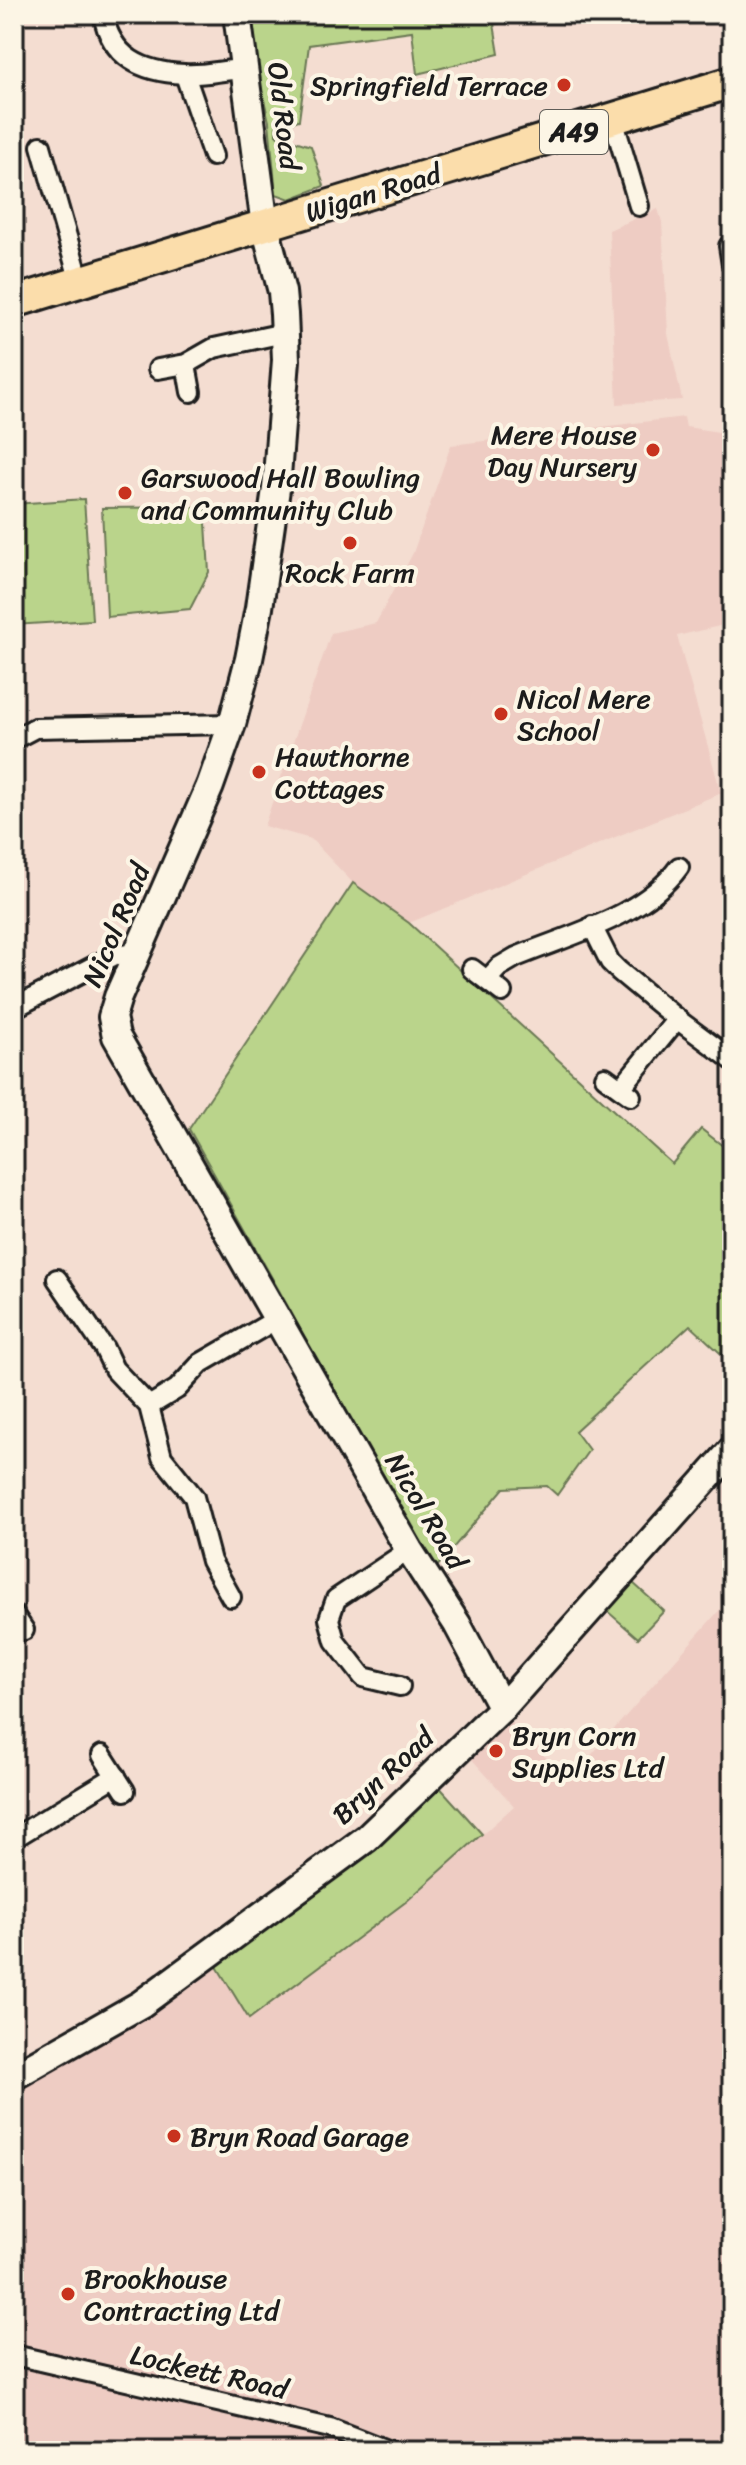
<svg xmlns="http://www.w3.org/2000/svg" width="746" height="2465" viewBox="0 0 746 2465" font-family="Sriracha,sans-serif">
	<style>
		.built { fill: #eeccc3 }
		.green { fill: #bad48b; stroke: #6b7854; stroke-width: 2 }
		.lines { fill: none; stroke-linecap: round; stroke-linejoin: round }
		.street-casing { stroke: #1c1c1c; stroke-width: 24 }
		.secondary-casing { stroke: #1c1c1c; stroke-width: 32 }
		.primary-casing { stroke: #1c1c1c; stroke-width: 36 }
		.street { stroke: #fcf5e5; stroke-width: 18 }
		.secondary { stroke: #fcf5e5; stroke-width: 26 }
		.primary { stroke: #fbddab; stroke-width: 30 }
		.poi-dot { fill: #c8321e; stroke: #fcf5e5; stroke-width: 3 }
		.labels { text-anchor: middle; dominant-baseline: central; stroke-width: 8; stroke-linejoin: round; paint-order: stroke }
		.shield { fill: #fcf5e5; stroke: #5f5d58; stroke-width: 2 }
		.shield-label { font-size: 26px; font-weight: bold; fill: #1c1c1c }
		.poi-label { font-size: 28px; fill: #1c1c1c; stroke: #fcf5e5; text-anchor: start }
		.street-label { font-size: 28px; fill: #1c1c1c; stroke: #fcf5e5 }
	</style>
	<rect width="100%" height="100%" fill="#f4ddd1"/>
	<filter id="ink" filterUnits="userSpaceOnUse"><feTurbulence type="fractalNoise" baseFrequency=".0125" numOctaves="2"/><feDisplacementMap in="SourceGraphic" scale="16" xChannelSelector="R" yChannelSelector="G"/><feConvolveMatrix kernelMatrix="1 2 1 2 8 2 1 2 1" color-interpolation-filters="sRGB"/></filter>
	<g filter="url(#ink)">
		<g class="built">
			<polygon points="658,209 662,222 668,334 682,400 617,404 609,230"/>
			<polygon points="684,417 686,427 732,434 732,478 723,499 725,563 732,580 732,623 677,636 721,793 409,923 353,883 311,839 264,826 331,633 376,623 413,553 451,445"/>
			<polygon points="732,1596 732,2451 14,2451 14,2085 216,1967 250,2018 409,1900 514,1806 469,1756 506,1718 569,1780"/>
		</g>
		<g class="green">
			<polygon points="245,14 568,14 494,24 499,54 417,74 412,31 309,45 299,120 276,127 276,135 311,146 324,186 290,199 276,194 269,122"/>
			<polygon points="84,499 92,620 14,625 14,504"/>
			<polygon points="205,507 209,572 190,609 107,617 102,508"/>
			<polygon points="353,883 409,923 672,1164 701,1129 732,1153 732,1364 690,1325 575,1431 589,1450 557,1495 547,1486 504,1488 430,1575 291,1312 189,1129"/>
			<polygon points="632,1582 664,1611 638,1638 607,1611"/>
			<polygon points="435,1782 482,1834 407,1901 249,2019 213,1960"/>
		</g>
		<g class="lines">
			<defs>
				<g id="street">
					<path d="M 103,14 C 111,58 142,72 184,74 C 204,76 226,69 246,69"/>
					<polyline points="185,75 213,156"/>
					<polyline points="613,119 639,206"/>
					<polyline points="41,146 80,282"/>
					<polyline points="729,246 732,265"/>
					<polyline points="186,364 191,392"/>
					<polyline points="158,369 186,364 214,348 284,333"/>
					<polyline points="14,739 35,728 232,724"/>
					<polyline points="592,926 610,962 619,971 677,1019 732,1060"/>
					<polyline points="472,969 502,992"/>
					<path d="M 487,980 L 499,967 L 516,957 C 571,934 643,917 679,867"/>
					<polyline points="14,1008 115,955 138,954"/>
					<polyline points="605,1077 631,1096"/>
					<polyline points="621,1088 677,1019"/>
					<polyline points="57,1279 104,1348 114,1369 149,1406 162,1457 194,1497 211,1561 231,1597"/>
					<polyline points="149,1406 177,1389 201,1363 277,1319"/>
					<polyline points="14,1615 24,1630"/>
					<polyline points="400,1686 363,1677 335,1641 329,1619 336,1599 409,1550"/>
					<polyline points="102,1755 125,1791"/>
					<polyline points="14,1838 116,1776"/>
					<polyline points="14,2355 330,2428 389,2451"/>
				</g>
				<g id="secondary">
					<polyline points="237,14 265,226 282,292 284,314 286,360 276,489 259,608 249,659 232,724 210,786 118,997 112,1017 116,1036 409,1550 457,1624 502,1708"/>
					<polyline points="14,2076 141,2004 367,1838 502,1708 732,1450"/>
				</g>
				<polyline id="primary" points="14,302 732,82"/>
			</defs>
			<use href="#street" class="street-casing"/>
			<use href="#secondary" class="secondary-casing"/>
			<use href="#primary" class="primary-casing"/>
			<use href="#street" class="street"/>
			<use href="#secondary" class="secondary"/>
			<use href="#primary" class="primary"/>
		</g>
	</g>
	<g class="poi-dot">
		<circle cx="564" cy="85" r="8"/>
		<circle cx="653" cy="450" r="8"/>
		<circle cx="125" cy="493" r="8"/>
		<circle cx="350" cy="543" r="8"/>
		<circle cx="501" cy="714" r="8"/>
		<circle cx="259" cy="772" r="8"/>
		<circle cx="496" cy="1751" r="8"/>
		<circle cx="174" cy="2136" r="8"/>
		<circle cx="68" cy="2294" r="8"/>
	</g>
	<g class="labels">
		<rect class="shield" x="540" y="110" width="68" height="44" rx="6"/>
		<g class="shield-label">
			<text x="574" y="132">A49</text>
		</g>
		<g class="poi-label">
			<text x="548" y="85" text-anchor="end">Springfield Terrace</text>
			<text x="637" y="434" text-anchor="end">Mere House<tspan x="637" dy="32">Day Nursery</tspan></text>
			<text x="141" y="477">Garswood Hall Bowling<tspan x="141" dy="32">and Community Club</tspan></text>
			<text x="350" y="572" text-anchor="middle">Rock Farm</text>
			<text x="517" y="698">Nicol Mere<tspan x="517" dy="32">School</tspan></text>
			<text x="275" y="756">Hawthorne<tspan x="275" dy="32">Cottages</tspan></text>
			<text x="512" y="1735">Bryn Corn<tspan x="512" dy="32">Supplies Ltd</tspan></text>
			<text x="190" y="2136">Bryn Road Garage</text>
			<text x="84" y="2278">Brookhouse<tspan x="84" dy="32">Contracting Ltd</tspan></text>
		</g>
		<g class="street-label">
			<text transform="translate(284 116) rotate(83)">Old Road</text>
			<text transform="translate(373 193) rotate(-17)">Wigan Road</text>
			<text transform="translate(116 925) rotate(-67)">Nicol Road</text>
			<text transform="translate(426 1511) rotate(59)">Nicol Road</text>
			<text transform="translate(383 1776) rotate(-43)">Bryn Road</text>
			<text transform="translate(209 2372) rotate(13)">Lockett Road</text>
		</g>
	</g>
	<rect width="746" height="2465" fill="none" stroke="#fcf5e5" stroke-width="48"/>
	<rect x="24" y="24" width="698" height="2417" fill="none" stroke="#1c1c1c" stroke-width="3" filter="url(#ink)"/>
</svg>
